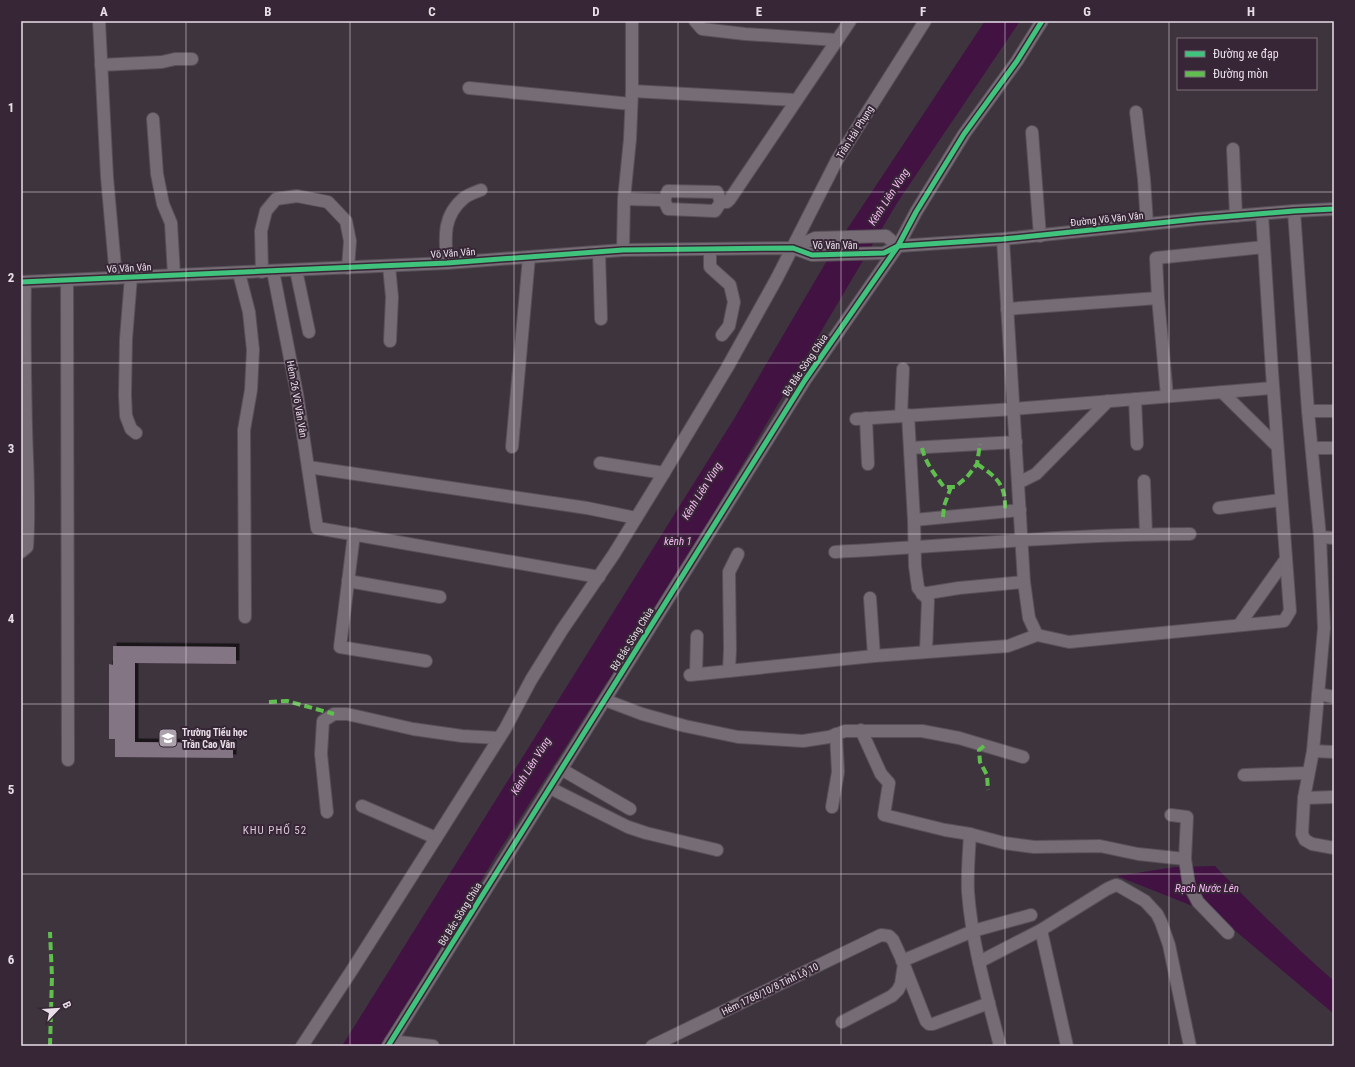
<svg xmlns="http://www.w3.org/2000/svg" width="1355" height="1067" viewBox="0 0 1355 1067" font-family="'Roboto Condensed',sans-serif">
	<style>
		.water { fill: #411242 }
		.building { fill: #837483; filter: url(#shadow) }
		.lines { fill: none; stroke-linecap: round; stroke-linejoin: round }
		.minor-casing { stroke: #585058; stroke-width: 14 }
		.minor { stroke: #756c75; stroke-width: 12 }
		.quiet { stroke: #5fbe4e; stroke-width: 4; stroke-dasharray: 8 4; stroke-linecap: butt }
		.cycleway-casing { stroke: #372736; stroke-width: 8 }
		.cycleway { stroke: #40c37c; stroke-width: 5 }
		.grid { fill: none; stroke: #e8dee8; stroke-width: 1; stroke-opacity: 0.55 }
		.labels { text-anchor: middle; dominant-baseline: central; stroke-width: 4; stroke-linejoin: round; paint-order: stroke }
		.street-label { font-size: 10px; fill: #e8dee8; stroke: #372736 }
		.poi-label { font-size: 10px; font-weight: bold; fill: #e8dee8; stroke: #372736; text-anchor: start }
		.water-label { font-size: 11px; font-style: italic; fill: #f8baf6; stroke: #372736 }
		.neighbourhood-label { font-size: 11px; letter-spacing: 1px; fill: #dac6d9; stroke: #372736 }
		.neatline { fill: none; stroke: #e8dee8; stroke-width: 1.5 }
		.grid-label { font-size: 13px; text-anchor: middle; font-weight: bold; fill: #e8dee8 }
	</style>
	<defs>
		<filter id="shadow"><feDropShadow dx="3.5" dy="-3.5" stdDeviation="0" flood-color="#0009"/></filter>
	</defs>
	<rect width="100%" height="100%" fill="#3e343e"/>
	<g class="water">
		<polygon points="985,21 1020,21 897,203 696,543 497,854 382,1046 342,1046 734,419 832,252"/>
		<path d="M 1215,866 C 1253,906 1292,944 1334,981 L 1334,1014 L 1232,928 L 1200,909 L 1117,876 L 1175,867 Z"/>
	</g>
	<polygon class="building" points="113,646 236,647 236,664 135,663 135,742 233,743 233,758 115,757 115,739 109,739 109,664 113,665"/>
	<g class="lines">
		<defs>
			<g id="minor">
				<polyline points="99,21 107,177 116,278"/>
				<polyline points="695,21 702,29 745,34 837,40"/>
				<polyline points="101,65 162,62 175,59 192,59"/>
				<polyline points="469,88 631,104"/>
				<polyline points="632,91 796,100"/>
				<polyline points="1136,112 1144,179 1147,224"/>
				<polyline points="153,119 157,174 163,204 171,223 174,275"/>
				<polyline points="1032,132 1040,236"/>
				<polyline points="1233,149 1236,216"/>
				<polygon points="668,191 717,192 721,202 715,211 668,209 664,200"/>
				<polyline points="624,199 664,200"/>
				<polyline points="721,202 727,202 730,199 850,21"/>
				<polyline points="1294,211 1308,411 1320,537 1324,628 1313,751 1304,798 1302,834 1305,840 1312,844 1334,848"/>
				<polyline points="1003,239 1024,582 1029,618 1037,635"/>
				<polyline points="793,248 815,238 886,236 898,246"/>
				<polyline points="710,249 710,267 730,285 734,302 729,326 722,335"/>
				<polyline points="623,250 624,199 630,139 632,91 632,21"/>
				<polyline points="599,252 601,319"/>
				<path d="M 447,263 C 445,239 442,216 464,198 C 469,194 476,192 481,190"/>
				<polyline points="389,266 392,297 390,341"/>
				<polyline points="296,270 309,332"/>
				<polyline points="273,271 297,394 317,528 599,577"/>
				<polyline points="262,272 261,231 266,211 276,199 297,196 328,202 346,221 350,241 348,268"/>
				<polyline points="239,273 249,312 253,350 251,390 244,430 245,617"/>
				<polyline points="131,277 126,339 125,395 126,416 131,429 136,433"/>
				<polyline points="67,280 68,760"/>
				<polyline points="21,282 447,263 623,250 793,248 812,255 884,253 898,246 1003,239 1197,219 1294,211 1334,209"/>
				<polyline points="1007,309 1158,298"/>
				<polyline points="1222,392 1277,446"/>
				<polyline points="1167,396 1158,298 1156,258 1264,247"/>
				<polyline points="1135,399 1137,444"/>
				<polyline points="1308,411 1334,411"/>
				<polyline points="908,415 914,520 915,566 918,588 928,600 926,651"/>
				<polyline points="901,416 903,369"/>
				<polyline points="866,418 868,464"/>
				<polyline points="856,419 1014,409 1273,388"/>
				<polyline points="512,447 529,257"/>
				<polyline points="910,448 1016,442"/>
				<polyline points="1312,448 1334,448"/>
				<polyline points="600,463 664,473"/>
				<polyline points="308,467 587,508 636,518"/>
				<polyline points="1144,481 1146,534"/>
				<polyline points="1018,483 1036,474 1108,401"/>
				<polyline points="1219,508 1281,500"/>
				<polyline points="914,520 1020,510"/>
				<polyline points="354,534 340,647 426,661"/>
				<polyline points="1320,537 1334,538"/>
				<path d="M 21,552 L 27,547 C 30,507 27,468 26,428 C 25,379 24,331 25,282"/>
				<path d="M 835,552 C 954,546 1072,534 1190,534"/>
				<polyline points="348,581 440,597"/>
				<polyline points="922,594 959,588 1024,582"/>
				<polyline points="870,598 874,656"/>
				<polyline points="1239,625 1286,559"/>
				<polyline points="729,671 730,649 729,572 738,554"/>
				<polyline points="696,674 697,636"/>
				<polyline points="690,675 874,656 1008,646 1037,635 1069,642 1284,621 1290,611 1272,372 1262,214"/>
				<polyline points="1318,694 1334,697"/>
				<polyline points="605,700 642,714 685,726 738,737 803,741 829,737 845,731 922,731 959,738 1023,757"/>
				<polyline points="861,730 881,774 889,783 884,815 945,830 970,834 1004,843 1034,847 1100,846 1138,854 1185,859 1187,817 1171,815"/>
				<polyline points="1313,751 1334,752"/>
				<polyline points="561,769 630,809"/>
				<polyline points="1244,775 1308,773"/>
				<polyline points="550,788 628,827 646,833 717,850"/>
				<polyline points="1304,798 1334,797"/>
				<polyline points="362,806 436,838"/>
				<polyline points="832,807 838,772 836,734"/>
				<polyline points="327,812 321,754 323,721 334,714 347,714 413,729 462,736 499,738"/>
				<path d="M 970,834 C 969,853 967,873 968,892 C 972,945 987,995 1000,1046"/>
				<polyline points="1185,859 1189,885 1198,902 1228,933"/>
				<polyline points="1041,930 1067,1046"/>
				<polyline points="902,961 973,931 1031,915"/>
				<polyline points="979,962 1041,930 1107,889 1116,885 1119,886 1145,901 1157,914 1161,922 1169,945 1190,1046"/>
				<polyline points="904,965 926,1021 929,1024 933,1024 989,1003"/>
				<polyline points="391,1041 433,1046"/>
				<polyline points="302,1046 352,970 436,838 505,729 531,680 562,630 614,554 662,476 727,368 777,278 837,160 925,21"/>
				<polyline points="388,1046 805,380 898,246 916,212 964,134 1017,61 1042,21"/>
				<path d="M 652,1046 C 729,1009 805,972 881,935 L 889,936 L 893,940 L 904,964 L 901,984 L 898,990 L 892,996 L 842,1022"/>
			</g>
		</defs>
		<use href="#minor" class="minor-casing"/>
		<use href="#minor" class="minor"/>
		<g class="quiet">
			<path d="M 922,448 C 925,462 935,475 944,487 L 955,487 L 967,477 L 977,464 L 980,444"/>
			<path d="M 977,464 C 998,478 1006,485 1005,511"/>
			<polyline points="943,517 944,506 951,487"/>
			<polyline points="269,702 287,701 334,714"/>
			<polyline points="984,746 979,750 980,762 987,775 988,790"/>
			<polyline points="50,1046 52,977 50,932"/>
		</g>
		<defs>
			<g id="cycleway">
				<polyline points="21,282 447,263 623,250 793,248 812,255 884,253 898,246 1003,239 1197,219 1294,211 1334,209"/>
				<polyline points="388,1046 805,380 898,246 916,212 964,134 1017,61 1042,21"/>
			</g>
		</defs>
		<use href="#cycleway" class="cycleway-casing"/>
		<use href="#cycleway" class="cycleway"/>
	</g>
	<path class="grid" d="M 186,21 L 186,1046M 350,21 L 350,1046M 514,21 L 514,1046M 678,21 L 678,1046M 841,21 L 841,1046M 1005,21 L 1005,1046M 1169,21 L 1169,1046M 21,192 L 1334,192M 21,363 L 1334,363M 21,534 L 1334,534M 21,704 L 1334,704M 21,874 L 1334,874"/>
	<defs>
		<symbol id="school-square" viewBox="-11 -11 22 22"><rect x="-9" y="-9" width="18" height="18" rx="4" fill="#aca2ac" stroke="#372736"/><path d="M0-5L7-2L0 1L-7-2ZM-4 1L0 2.5L4 1V4Q0 6-4 4Z" fill="#fff"/></symbol>
	</defs>
	<g fill-rule="evenodd">
		<use href="#school-square" x="157" y="727" width="22" height="22"/>
	</g>
	<g class="labels">
		<g class="street-label">
			<text transform="translate(855 132) rotate(-58)">Trần Hải Phụng</text>
			<text transform="translate(1107 219) rotate(-6)">Đường Võ Văn Vân</text>
			<text x="835" y="245">Võ Văn Vân</text>
			<text transform="translate(453 253) rotate(-4)">Võ Văn Vân</text>
			<text transform="translate(129 268) rotate(-3)">Võ Văn Vân</text>
			<text transform="translate(805 365) rotate(-56)">Bờ Bắc Sông Chùa</text>
			<text transform="translate(297 399) rotate(80)">Hẻm 26 Võ Văn Vân</text>
			<text transform="translate(632 639) rotate(-58)">Bờ Bắc Sông Chùa</text>
			<text transform="translate(460 914) rotate(-58)">Bờ Bắc Sông Chùa</text>
			<text transform="translate(770 989) rotate(-26)">Hẻm 1768/10/8 Tỉnh Lộ 10</text>
		</g>
		<g class="poi-label">
			<text x="182" y="732">Trường Tiểu học<tspan x="182" dy="12">Trần Cao Vân</tspan></text>
		</g>
		<g class="water-label">
			<text transform="translate(889 197) rotate(-57)">Kênh Liên Vùng</text>
			<text transform="translate(702 491) rotate(-58)">Kênh Liên Vùng</text>
			<text x="678" y="541">kênh 1</text>
			<text transform="translate(531 766) rotate(-58)">Kênh Liên Vùng</text>
			<text x="1207" y="888">Rạch Nước Lên</text>
		</g>
		<g class="neighbourhood-label">
			<text x="275" y="830">KHU PHỐ 52</text>
		</g>
	</g>
	<rect width="1355" height="1067" fill="none" stroke="#372736" stroke-width="44"/>
	<rect x="1177" y="38" width="140" height="52" fill="#372736" stroke="#7e707d"/>
	<rect x="1185" y="51" width="20" height="6" fill="#40c37c" stroke="#7e707d"/>
	<text x="1213" y="58" font-size="12" fill="#e8dee8">Đường xe đạp</text>
	<rect x="1185" y="71" width="20" height="6" fill="#5fbe4e" stroke="#7e707d"/>
	<text x="1213" y="78" font-size="12" fill="#e8dee8">Đường mòn</text>
	<g transform="translate(58 1009) rotate(65)" stroke="#372736" stroke-width="3" paint-order="stroke">
	<path d="M0-3L7 15L0 10L-7 15Z" fill="#e8dee8"/>
	<text y="-6" font-size="11" font-weight="bold" text-anchor="middle" fill="#e8dee8">B</text>
	</g>
	<rect x="22" y="22" width="1311" height="1023" class="neatline"/>
	<g class="grid-label">
		<text x="104" y="16">A</text>
		<text x="268" y="16">B</text>
		<text x="432" y="16">C</text>
		<text x="596" y="16">D</text>
		<text x="759" y="16">E</text>
		<text x="923" y="16">F</text>
		<text x="1087" y="16">G</text>
		<text x="1251" y="16">H</text>
		<text x="11" y="112">1</text>
		<text x="11" y="282">2</text>
		<text x="11" y="453">3</text>
		<text x="11" y="623">4</text>
		<text x="11" y="794">5</text>
		<text x="11" y="964">6</text>
	</g>
</svg>
